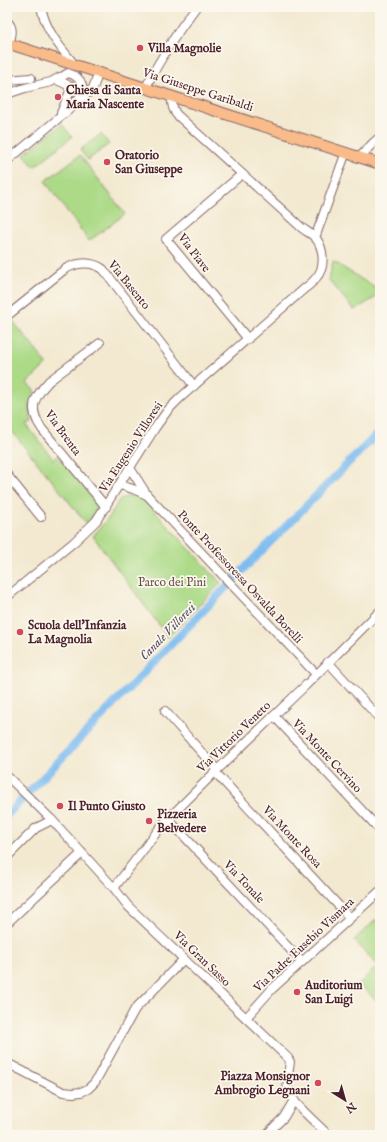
<svg xmlns="http://www.w3.org/2000/svg" width="387" height="1142" viewBox="0 0 387 1142" font-family="'IM FELL English',serif">
	<style>
		.green { fill: #acda87; stroke: #7b7c59 }
		.lines { fill: none; stroke-linecap: round; stroke-linejoin: round }
		.canal { stroke: #7dbcf1; stroke-width: 8 }
		.minor-casing { stroke: #856665; stroke-width: 10 }
		.major-casing { stroke: #856665; stroke-width: 12 }
		.minor { stroke: #fff; stroke-width: 8 }
		.major { stroke: #fabb8b; stroke-width: 10 }
		.poi-dot { fill: #d1495b; stroke: #fbf7ec; stroke-width: 1.5 }
		.labels { text-anchor: middle; dominant-baseline: central; stroke-width: 3.5; stroke-linejoin: round; paint-order: stroke }
		.poi-label { font-size: 12px; font-weight: bold; fill: #4a1f2b; stroke: #fbf7ec; text-anchor: start }
		.street-label { font-size: 12px; fill: #4a1f2b; stroke: #fbf7ec }
		.park-label { font-size: 12px; fill: #624e42; stroke: #fbf7ec }
		.water-label { font-size: 13px; font-style: italic; fill: #594e66; stroke: #fbf7ec }
	</style>
	<rect width="100%" height="100%" fill="#fbf7ec"/>
	<filter id="ink" filterUnits="userSpaceOnUse"><feTurbulence type="fractalNoise" baseFrequency=".025" numOctaves="2"/><feDisplacementMap in="SourceGraphic" scale="8" xChannelSelector="R" yChannelSelector="G"/><feConvolveMatrix kernelMatrix="1 2 1 2 8 2 1 2 1" color-interpolation-filters="sRGB"/></filter>
	<filter id="wash" filterUnits="userSpaceOnUse"><feTurbulence type="fractalNoise" baseFrequency=".012" numOctaves="4" result="noise"/><feDisplacementMap in="SourceGraphic" scale="16" xChannelSelector="R" yChannelSelector="G"/><feGaussianBlur stdDeviation="0.9" result="paint"/><feColorMatrix in="noise" values="0 0 0 0 0 0 0 0 0 0 0 0 0 0 0 0 0 1.4 0 .05"/><feComposite in="paint" operator="in"/></filter>
	<g filter="url(#wash)">
		<rect width="100%" height="100%" fill="#f3e9d0"/>
		<g class="green">
			<polygon points="62,124 72,137 34,167 24,154"/>
			<polygon points="101,134 109,144 88,160 80,150"/>
			<polygon points="80,155 125,214 89,241 45,181"/>
			<polygon points="333,261 380,291 380,295 354,310 329,280"/>
			<path d="M 13,321 L 46,363 L 46,365 L 27,383 L 35,391 C 29,402 29,411 32,422 L 26,424 L 53,459 L 58,456 L 97,503 C 99,511 91,517 86,523 L 7,425 L 7,325 Z"/>
			<polygon points="133,495 138,496 144,500 221,583 168,637 93,536 110,516 119,500 128,496"/>
			<polygon points="380,916 380,968 354,940"/>
			<polygon points="374,969 380,975 380,1004 359,984"/>
		</g>
		<g class="lines">
			<polyline class="canal" points="7,815 232,581 380,431"/>
		</g>
	</g>
	<g filter="url(#ink)">
		<g class="lines">
			<defs>
				<g id="minor">
					<path d="M 41,7 C 46,31 59,46 74,64"/>
					<path d="M 7,21 C 14,28 12,35 9,43"/>
					<path d="M 68,73 C 75,75 80,78 82,85 C 86,98 69,106 61,113 L 71,89 L 69,88 L 70,86 L 57,80 Z"/>
					<polyline points="7,80 31,78"/>
					<path d="M 146,87 C 160,59 177,32 196,7"/>
					<polyline points="7,94 25,88 51,82 60,77"/>
					<polyline points="360,157 373,143 380,137"/>
					<polyline points="7,161 83,98 93,88 99,72"/>
					<polyline points="242,174 166,239 248,339"/>
					<polyline points="315,238 346,152"/>
					<path d="M 7,316 L 65,269 C 78,262 91,261 103,269 L 194,386"/>
					<path d="M 100,343 L 49,381 C 33,398 28,409 42,429 L 106,507"/>
					<polyline points="130,468 147,495 316,674"/>
					<polyline points="7,475 41,517"/>
					<polyline points="120,485 133,489 147,495"/>
					<path d="M 7,597 L 74,542 L 96,521 L 155,428 L 168,410 L 180,398 L 304,289 C 308,286 313,282 316,278 C 326,267 324,248 315,237 C 311,234 306,231 302,228 L 176,114 L 173,108 L 171,96"/>
					<polyline points="328,662 380,719"/>
					<polyline points="165,711 217,770"/>
					<polyline points="274,716 380,830"/>
					<polyline points="215,772 350,918"/>
					<path d="M 7,776 L 52,820 L 114,888 L 128,906 L 288,1058 L 290,1062 C 289,1070 286,1083 288,1091 C 290,1101 320,1126 328,1135"/>
					<polyline points="168,819 302,962"/>
					<polyline points="7,857 36,828 52,820"/>
					<polyline points="114,888 163,824 215,772 306,685 380,611"/>
					<polyline points="7,923 82,853"/>
					<polyline points="246,1018 272,989 380,891"/>
					<polyline points="7,1063 63,1092 73,1093 81,1092 88,1089 95,1082 100,1073 135,1009 184,959"/>
					<polyline points="266,1135 284,1117 294,1100"/>
				</g>
				<polyline id="major" points="7,43 380,164"/>
			</defs>
			<use href="#minor" class="minor-casing"/>
			<use href="#major" class="major-casing"/>
			<use href="#minor" class="minor"/>
			<use href="#major" class="major"/>
		</g>
	</g>
	<g class="poi-dot">
		<circle cx="140" cy="48" r="4"/>
		<circle cx="58" cy="97" r="4"/>
		<circle cx="107" cy="162" r="4"/>
		<circle cx="20" cy="632" r="4"/>
		<circle cx="60" cy="806" r="4"/>
		<circle cx="149" cy="821" r="4"/>
		<circle cx="297" cy="992" r="4"/>
		<circle cx="318" cy="1083" r="4"/>
	</g>
	<g class="labels">
		<g class="poi-label">
			<text x="148" y="48">Villa Magnolie</text>
			<text x="66" y="90">Chiesa di Santa<tspan x="66" dy="14">Maria Nascente</tspan></text>
			<text x="115" y="155">Oratorio<tspan x="115" dy="14">San Giuseppe</tspan></text>
			<text x="28" y="625">Scuola dell'Infanzia<tspan x="28" dy="14">La Magnolia</tspan></text>
			<text x="68" y="806">Il Punto Giusto</text>
			<text x="157" y="814">Pizzeria<tspan x="157" dy="14">Belvedere</tspan></text>
			<text x="305" y="985">Auditorium<tspan x="305" dy="14">San Luigi</tspan></text>
			<text x="310" y="1076" text-anchor="end">Piazza Monsignor<tspan x="310" dy="14">Ambrogio Legnani</tspan></text>
		</g>
		<g class="street-label">
			<text transform="translate(198 90) rotate(18)">Via Giuseppe Garibaldi</text>
			<text transform="translate(194 253) rotate(53)">Via Piave</text>
			<text transform="translate(129 285) rotate(51)">Via Basento</text>
			<text transform="translate(63 433) rotate(54)">Via Brenta</text>
			<text transform="translate(131 447) rotate(-57)">Via Eugenio Villoresi</text>
			<text transform="translate(240 577) rotate(47)">Ponte Professoressa Osvalda Borelli</text>
			<text transform="translate(234 737) rotate(-44)">Via Vittorio Veneto</text>
			<text transform="translate(327 756) rotate(47)">Via Monte Cervino</text>
			<text transform="translate(292 837) rotate(47)">Via Monte Rosa</text>
			<text transform="translate(244 882) rotate(47)">Via Tonale</text>
			<text transform="translate(304 945) rotate(-43)">Via Padre Eusebio Vismara</text>
			<text transform="translate(202 959) rotate(44)">Via Gran Sasso</text>
		</g>
		<g class="park-label">
			<text x="172" y="582">Parco dei Pini</text>
		</g>
		<g class="water-label">
			<text transform="translate(168 632) rotate(-46)">Canale Villoresi</text>
		</g>
	</g>
	<rect width="387" height="1142" fill="none" stroke="#fbf7ec" stroke-width="24"/>
	<g transform="translate(345 1100) rotate(143)" stroke="#fbf7ec" stroke-width="3" paint-order="stroke">
	<path d="M0-3L7 15L0 10L-7 15Z" fill="#4a1f2b"/>
	<text y="-6" font-size="11" font-weight="bold" text-anchor="middle" fill="#4a1f2b">N</text>
	</g>
</svg>
